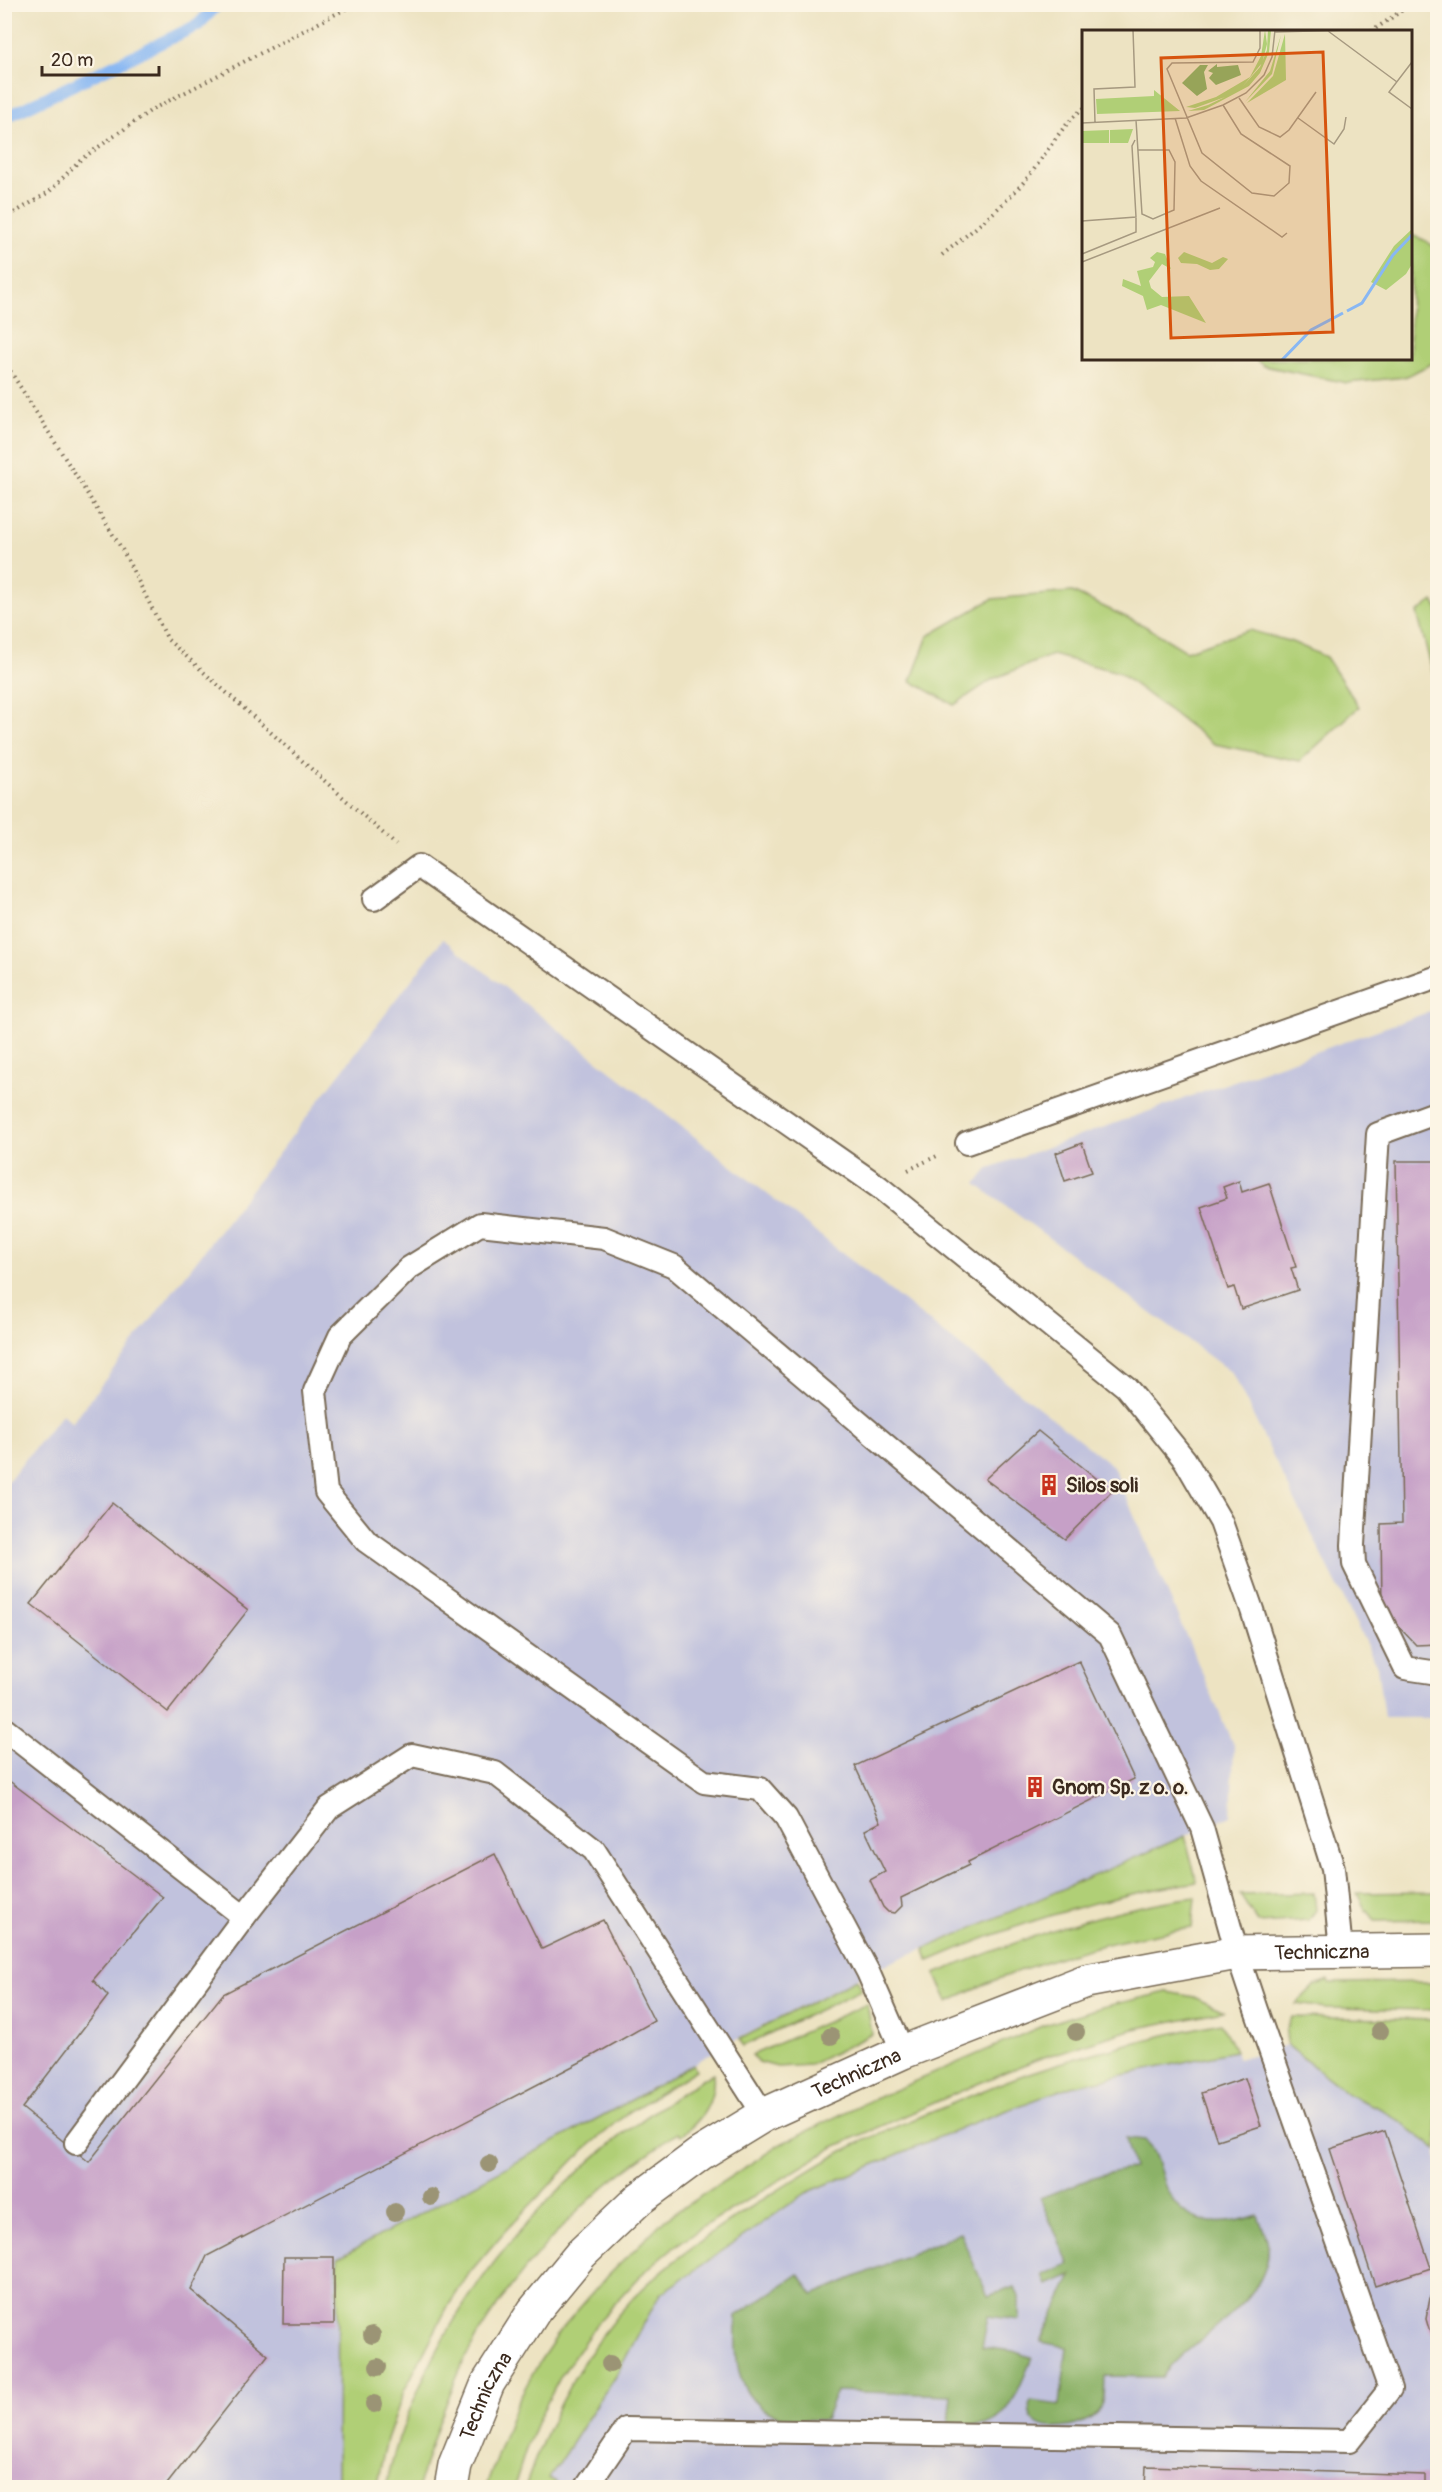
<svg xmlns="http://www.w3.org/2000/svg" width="1442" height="2492" viewBox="0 0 1442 2492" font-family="Pangolin,sans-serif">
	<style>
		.industrial { fill: #c1c2dd }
		.green { fill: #b0cf76; stroke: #767c4a; stroke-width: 1.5 }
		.forest { fill: #8cb267; stroke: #646e42; stroke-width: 1.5 }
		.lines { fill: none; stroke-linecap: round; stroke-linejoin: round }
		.stream { stroke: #88b7f3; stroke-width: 12 }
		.building { fill: #c6a0c7 }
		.lane-casing { stroke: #796b57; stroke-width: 26 }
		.street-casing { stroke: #796b57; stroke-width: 36 }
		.path { stroke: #796b57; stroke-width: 4; stroke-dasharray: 1.5 4.5; stroke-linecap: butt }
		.lane { stroke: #fff; stroke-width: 22 }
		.street { stroke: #fff; stroke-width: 33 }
		.tree { fill: #9b9474 }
		.labels { text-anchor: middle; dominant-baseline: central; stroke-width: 4.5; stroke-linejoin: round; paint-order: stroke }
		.poi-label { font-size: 20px; font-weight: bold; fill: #3b2a1e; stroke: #fcf5e5; text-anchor: start }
		.street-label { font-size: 20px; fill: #3b2a1e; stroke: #fcf5e5 }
		.inset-river { fill: none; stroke: #88b7f3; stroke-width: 3 }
		.inset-road { fill: none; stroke: #a69980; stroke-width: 1.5 }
		.view { fill: #d7540e; fill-opacity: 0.15; stroke: #d7540e; stroke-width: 3 }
		.inset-edge { fill: none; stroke: #3b2a1e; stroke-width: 3 }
	</style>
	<rect width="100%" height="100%" fill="#fcf5e5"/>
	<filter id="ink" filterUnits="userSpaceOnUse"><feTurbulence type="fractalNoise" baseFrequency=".0167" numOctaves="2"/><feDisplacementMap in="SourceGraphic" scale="12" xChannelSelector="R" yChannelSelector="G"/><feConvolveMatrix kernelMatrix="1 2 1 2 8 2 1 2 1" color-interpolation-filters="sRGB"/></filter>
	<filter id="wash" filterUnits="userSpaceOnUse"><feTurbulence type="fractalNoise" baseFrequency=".008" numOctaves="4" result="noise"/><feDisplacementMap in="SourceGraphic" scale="24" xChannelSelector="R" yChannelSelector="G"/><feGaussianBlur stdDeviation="1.35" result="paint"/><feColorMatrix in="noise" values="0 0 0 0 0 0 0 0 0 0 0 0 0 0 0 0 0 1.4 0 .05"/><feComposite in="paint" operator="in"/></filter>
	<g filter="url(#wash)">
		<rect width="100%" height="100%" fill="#ede3c2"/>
		<g class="industrial">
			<polygon points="443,939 1113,1466 1234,1747 1231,1816 868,1972 722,2047 637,2097 338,2258 337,2487 5,2487 4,1486 62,1414 72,1423"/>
			<polygon points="1437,1009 1437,1718 1384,1718 1377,1666 1232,1373 976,1184 989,1168"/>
			<polygon points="1287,2045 1350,2095 1383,2110 1437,2149 1437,2487 564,2488 549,2478 619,2370 660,2294 806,2193 965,2126 1072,2086 1235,2051 1238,2059"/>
		</g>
		<g class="green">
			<polygon points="1411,235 1424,240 1437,250 1437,361 1405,377 1347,383 1264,366 1255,359 1410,358"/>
			<polygon points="1072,592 1145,626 1186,651 1249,630 1292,642 1326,657 1359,707 1300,761 1214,744 1118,672 1052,655 993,679 954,705 911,681 928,636 992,599"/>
			<polygon points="1433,601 1438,609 1437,688 1417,613"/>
			<path d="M 1185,1836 L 1197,1882 C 1102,1896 1017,1923 929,1961 L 924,1949 Z"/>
			<polygon points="1437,1892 1437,1920 1375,1921 1368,1910 1366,1911 1357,1893"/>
			<polygon points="1314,1893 1316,1910 1309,1920 1258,1923 1240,1895"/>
			<path d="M 1195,1897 L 1192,1928 C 1106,1940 1026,1963 948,2001 L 935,1974 C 1020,1939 1104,1909 1195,1897 Z"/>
			<polygon points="856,1979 861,1990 743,2046 740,2039"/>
			<polygon points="1329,1980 1330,1983 1437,1982 1437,2010 1326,2008 1296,2004 1314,1986"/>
			<polygon points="1167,1992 1194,1997 1223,2011 1134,2029 1041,2058 1000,2074 834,2147 706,2225 675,2246 645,2271 597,2323 561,2376 539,2418 525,2452 514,2487 486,2487 516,2404 540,2361 563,2327 602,2282 665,2219 781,2144 858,2106 1042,2026 1102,2007"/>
			<polygon points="867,2004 872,2034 810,2065 777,2067 759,2062 752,2055"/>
			<polygon points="1291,2017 1437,2020 1437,2149 1383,2110 1350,2095 1287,2045 1286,2032"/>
			<path d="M 1221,2023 L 1235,2051 L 1072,2086 L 965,2126 L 806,2193 L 660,2294 L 619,2370 L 549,2478 L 556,2482 L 556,2487 L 525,2487 C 549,2418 582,2351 634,2297 C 676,2255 725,2223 775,2192 C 798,2178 821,2163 845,2150 C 873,2135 903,2124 932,2112 C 964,2099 996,2084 1029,2073 C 1092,2052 1156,2036 1221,2023 Z"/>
			<polygon points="693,2064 696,2070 629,2112 584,2150 505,2231 470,2272 447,2308 404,2391 387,2439 376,2487 337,2487 338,2258 637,2097"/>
			<path d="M 713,2073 C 716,2101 703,2120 681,2135 L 678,2132 C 654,2150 628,2167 605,2186 C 552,2232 494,2300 463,2363 C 445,2403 430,2446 418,2487 L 386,2487 C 393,2451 406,2417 421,2384 C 481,2250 589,2147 713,2073 Z"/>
		</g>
		<g class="forest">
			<path d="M 1126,2138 L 1144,2140 L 1150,2146 C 1158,2158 1160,2172 1165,2186 C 1182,2227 1221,2228 1258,2215 C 1261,2225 1267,2236 1268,2246 C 1272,2303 1190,2337 1162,2377 L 1105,2376 C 1104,2386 1106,2400 1100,2409 C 1087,2431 1022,2440 1030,2401 L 1060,2405 L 1067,2347 L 1041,2342 L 1072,2275 L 1047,2285 L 1043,2275 L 1069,2264 L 1040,2198 L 1100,2175 L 1133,2168 Z"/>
			<path d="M 960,2233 L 988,2296 L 1015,2287 L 1019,2297 L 1019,2320 L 988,2316 L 982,2347 L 1013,2351 L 1032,2358 C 1024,2376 1011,2415 992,2422 C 979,2427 963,2424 949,2423 L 952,2395 L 836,2391 L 825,2420 C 814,2419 803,2420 792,2419 C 734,2410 735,2362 736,2316 L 799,2274 L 813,2295 Z"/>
		</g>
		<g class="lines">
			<polyline class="stream" points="4,118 198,25 218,4"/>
		</g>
		<g id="blocks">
			<g class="building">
				<polygon points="1082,1143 1092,1172 1065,1181 1056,1153"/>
				<polygon points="1396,1161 1438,1161 1438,1644 1416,1645 1382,1609 1381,1524 1402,1523"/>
				<polygon points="1239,1181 1242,1192 1269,1183 1296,1267 1291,1268 1298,1290 1241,1309 1234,1287 1228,1289 1201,1207 1227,1198 1223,1187"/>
				<polygon points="1038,1431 1112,1491 1065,1539 985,1479"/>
				<polygon points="112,1503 248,1610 168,1712 31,1604"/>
				<polygon points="1079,1661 1134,1779 968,1862 969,1865 901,1898 902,1906 895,1913 888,1912 883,1907 870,1880 885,1872 865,1830 881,1822 855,1766"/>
				<polygon points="4,1777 163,1897 93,1980 108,1996 22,2108 89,2162 223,1994 495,1854 542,1949 603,1920 654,2021 594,2055 207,2256 191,2290 268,2355 164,2488 4,2488"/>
				<polygon points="1245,2078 1261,2126 1217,2140 1201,2093"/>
				<polygon points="1385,2131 1431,2268 1375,2286 1330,2149"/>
				<polygon points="284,2257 334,2257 334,2324 283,2324"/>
				<polygon points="1438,2289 1438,2339 1429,2329 1426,2319 1430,2298"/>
				<polygon points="1146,2466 1425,2475 1425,2488 1145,2488"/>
			</g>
		</g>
	</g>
	<g filter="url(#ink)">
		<use href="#blocks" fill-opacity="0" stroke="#796b57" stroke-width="1.5"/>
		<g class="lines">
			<defs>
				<g id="lane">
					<polyline points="374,899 419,866 879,1187 1126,1387 1185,1460 1221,1522 1252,1610 1333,1868 1341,1951"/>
					<polyline points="1438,1112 1378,1134 1353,1545 1354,1564 1405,1668 1438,1673"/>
					<polyline points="967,1143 1438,977"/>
					<polyline points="4,1729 244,1917"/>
					<polyline points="76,2143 244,1917 329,1808 412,1755 495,1773 594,1850 764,2115"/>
					<polyline points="586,2488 626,2429 1349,2441 1390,2389 1256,2010 1237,1953 1202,1828 1110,1635 674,1266 604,1238 480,1224 409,1268 340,1336 315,1391 326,1492 366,1541 704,1782 760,1789 786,1818 868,1972 903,2052"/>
				</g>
				<g id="street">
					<path id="s1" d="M 451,2488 L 455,2465 L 488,2383 L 534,2311 L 581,2254 L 639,2199 L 700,2154 L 764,2115 L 903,2052 L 1086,1981 L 1237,1953 L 1438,1950"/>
				</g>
			</defs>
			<use href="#lane" class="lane-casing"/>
			<use href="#street" class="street-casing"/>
			<g class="path">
				<polyline points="1371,32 1411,4"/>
				<polyline points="4,219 49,192 80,160 153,109 355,4"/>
				<path d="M 942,255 C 972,231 1003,207 1028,177 C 1047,154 1060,126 1084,108"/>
				<polyline points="4,361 122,549 168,640 396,845"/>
				<polyline points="908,1170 939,1155"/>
			</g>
			<use href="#lane" class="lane"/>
			<use href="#street" class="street"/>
		</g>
		<g class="tree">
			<circle cx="1380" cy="2031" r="9"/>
			<circle cx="1076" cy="2032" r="9"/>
			<circle cx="831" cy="2036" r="9"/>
			<circle cx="489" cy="2164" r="9"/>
			<circle cx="431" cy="2197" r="9"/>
			<circle cx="395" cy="2212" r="9"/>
			<circle cx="372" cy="2335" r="9"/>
			<circle cx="610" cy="2364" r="9"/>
			<circle cx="378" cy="2367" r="9"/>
			<circle cx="374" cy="2404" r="9"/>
		</g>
	</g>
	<defs>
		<symbol id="building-bare" viewBox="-9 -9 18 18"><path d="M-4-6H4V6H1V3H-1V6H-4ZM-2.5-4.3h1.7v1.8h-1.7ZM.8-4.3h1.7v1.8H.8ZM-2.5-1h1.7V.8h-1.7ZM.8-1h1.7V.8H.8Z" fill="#c8321e" stroke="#fcf5e5" stroke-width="2.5" paint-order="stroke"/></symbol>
	</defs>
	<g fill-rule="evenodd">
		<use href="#building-bare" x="1034" y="1470" width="30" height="30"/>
		<use href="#building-bare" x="1020" y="1772" width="30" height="30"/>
	</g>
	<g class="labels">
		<g class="poi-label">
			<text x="1066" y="1485">Silos soli</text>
			<text x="1052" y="1787">Gnom Sp. z o. o.</text>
		</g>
		<g class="street-label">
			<text stroke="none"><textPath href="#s1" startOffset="1089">Techniczna</textPath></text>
			<text stroke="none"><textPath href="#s1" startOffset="603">Techniczna</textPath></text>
			<text stroke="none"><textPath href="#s1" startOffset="99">Techniczna</textPath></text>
		</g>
	</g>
	<g transform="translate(1082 30)">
		<rect width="330" height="330" fill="#ede3c2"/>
		<path d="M 183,0 L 185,14 L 180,33 L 161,56 L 178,37 L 185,20 L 186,0 L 189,0 L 187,22 L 178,43 L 167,56 L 122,80 L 106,81 L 126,75 L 143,67 L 113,78 L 104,77 L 134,67 L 168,47 L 179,26 ZM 203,4 L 204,50 L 165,73 L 191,46 ZM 199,5 L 190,44 L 163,72 L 188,41 ZM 72,60 L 98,81 L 15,84 L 14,69 L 72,66 ZM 51,99 L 46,113 L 28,113 L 28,100 ZM 27,100 L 27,113 L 0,113 L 0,101 ZM 330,199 L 330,234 L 324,244 L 304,260 L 289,252 L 312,216 ZM 75,222 L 83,224 L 89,239 L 80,234 L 67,251 L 69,258 L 80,267 L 107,266 L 124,293 L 79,275 L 65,280 L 61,266 L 40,256 L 41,249 L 59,256 L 55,241 L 71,237 L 73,232 L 68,228 ZM 102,222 L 130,233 L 141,227 L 146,229 L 137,239 L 128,240 L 115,234 L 99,233 L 96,228 Z" fill="#b0cf76"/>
		<path d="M 135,34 L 135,37 L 156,35 L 159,45 L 134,55 L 127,48 L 131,43 L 126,41 ZM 118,35 L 126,35 L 122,42 L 125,59 L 115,66 L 100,53 Z" fill="#8cb267"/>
		<path class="inset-river" d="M 265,281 L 280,273 L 311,225 L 330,205M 200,330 L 229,300 L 261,283"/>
		<path class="inset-road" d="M 246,1 L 315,52M 193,2 L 269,0M 330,32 L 307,62 L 330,79M 157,68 L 177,97 L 198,107 L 207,100 L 234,62M 141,75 L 159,104 L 208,136 L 207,153 L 192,166 L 170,163 L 120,123 L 85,39 L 90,33 L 171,32 L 178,18 L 178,0M 93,88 L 108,136 L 119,151 L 200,207 L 205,203M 216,88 L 252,114 L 262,99 L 264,87M 54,90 L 60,184 L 71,189 L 92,180 L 93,132 L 87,120 L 56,120M 13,92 L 12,59 L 53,57 L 51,0M 0,93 L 104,88 L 141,75 L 164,63 L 182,45 L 190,27 L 193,0M 0,191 L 54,187 L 50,116 L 53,110M 0,224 L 54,202 L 54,187M 0,232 L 138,178"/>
		<path class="view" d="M 241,22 L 251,302 L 89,308 L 79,28 Z"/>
		<rect width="330" height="330" class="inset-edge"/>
	</g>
	<rect width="1442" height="2492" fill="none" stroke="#fcf5e5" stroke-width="24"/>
	<path d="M42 66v9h117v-9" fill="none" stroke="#3b2a1e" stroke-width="3"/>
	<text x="51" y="66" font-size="18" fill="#3b2a1e" stroke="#fcf5e5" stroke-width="4.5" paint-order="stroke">20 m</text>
</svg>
